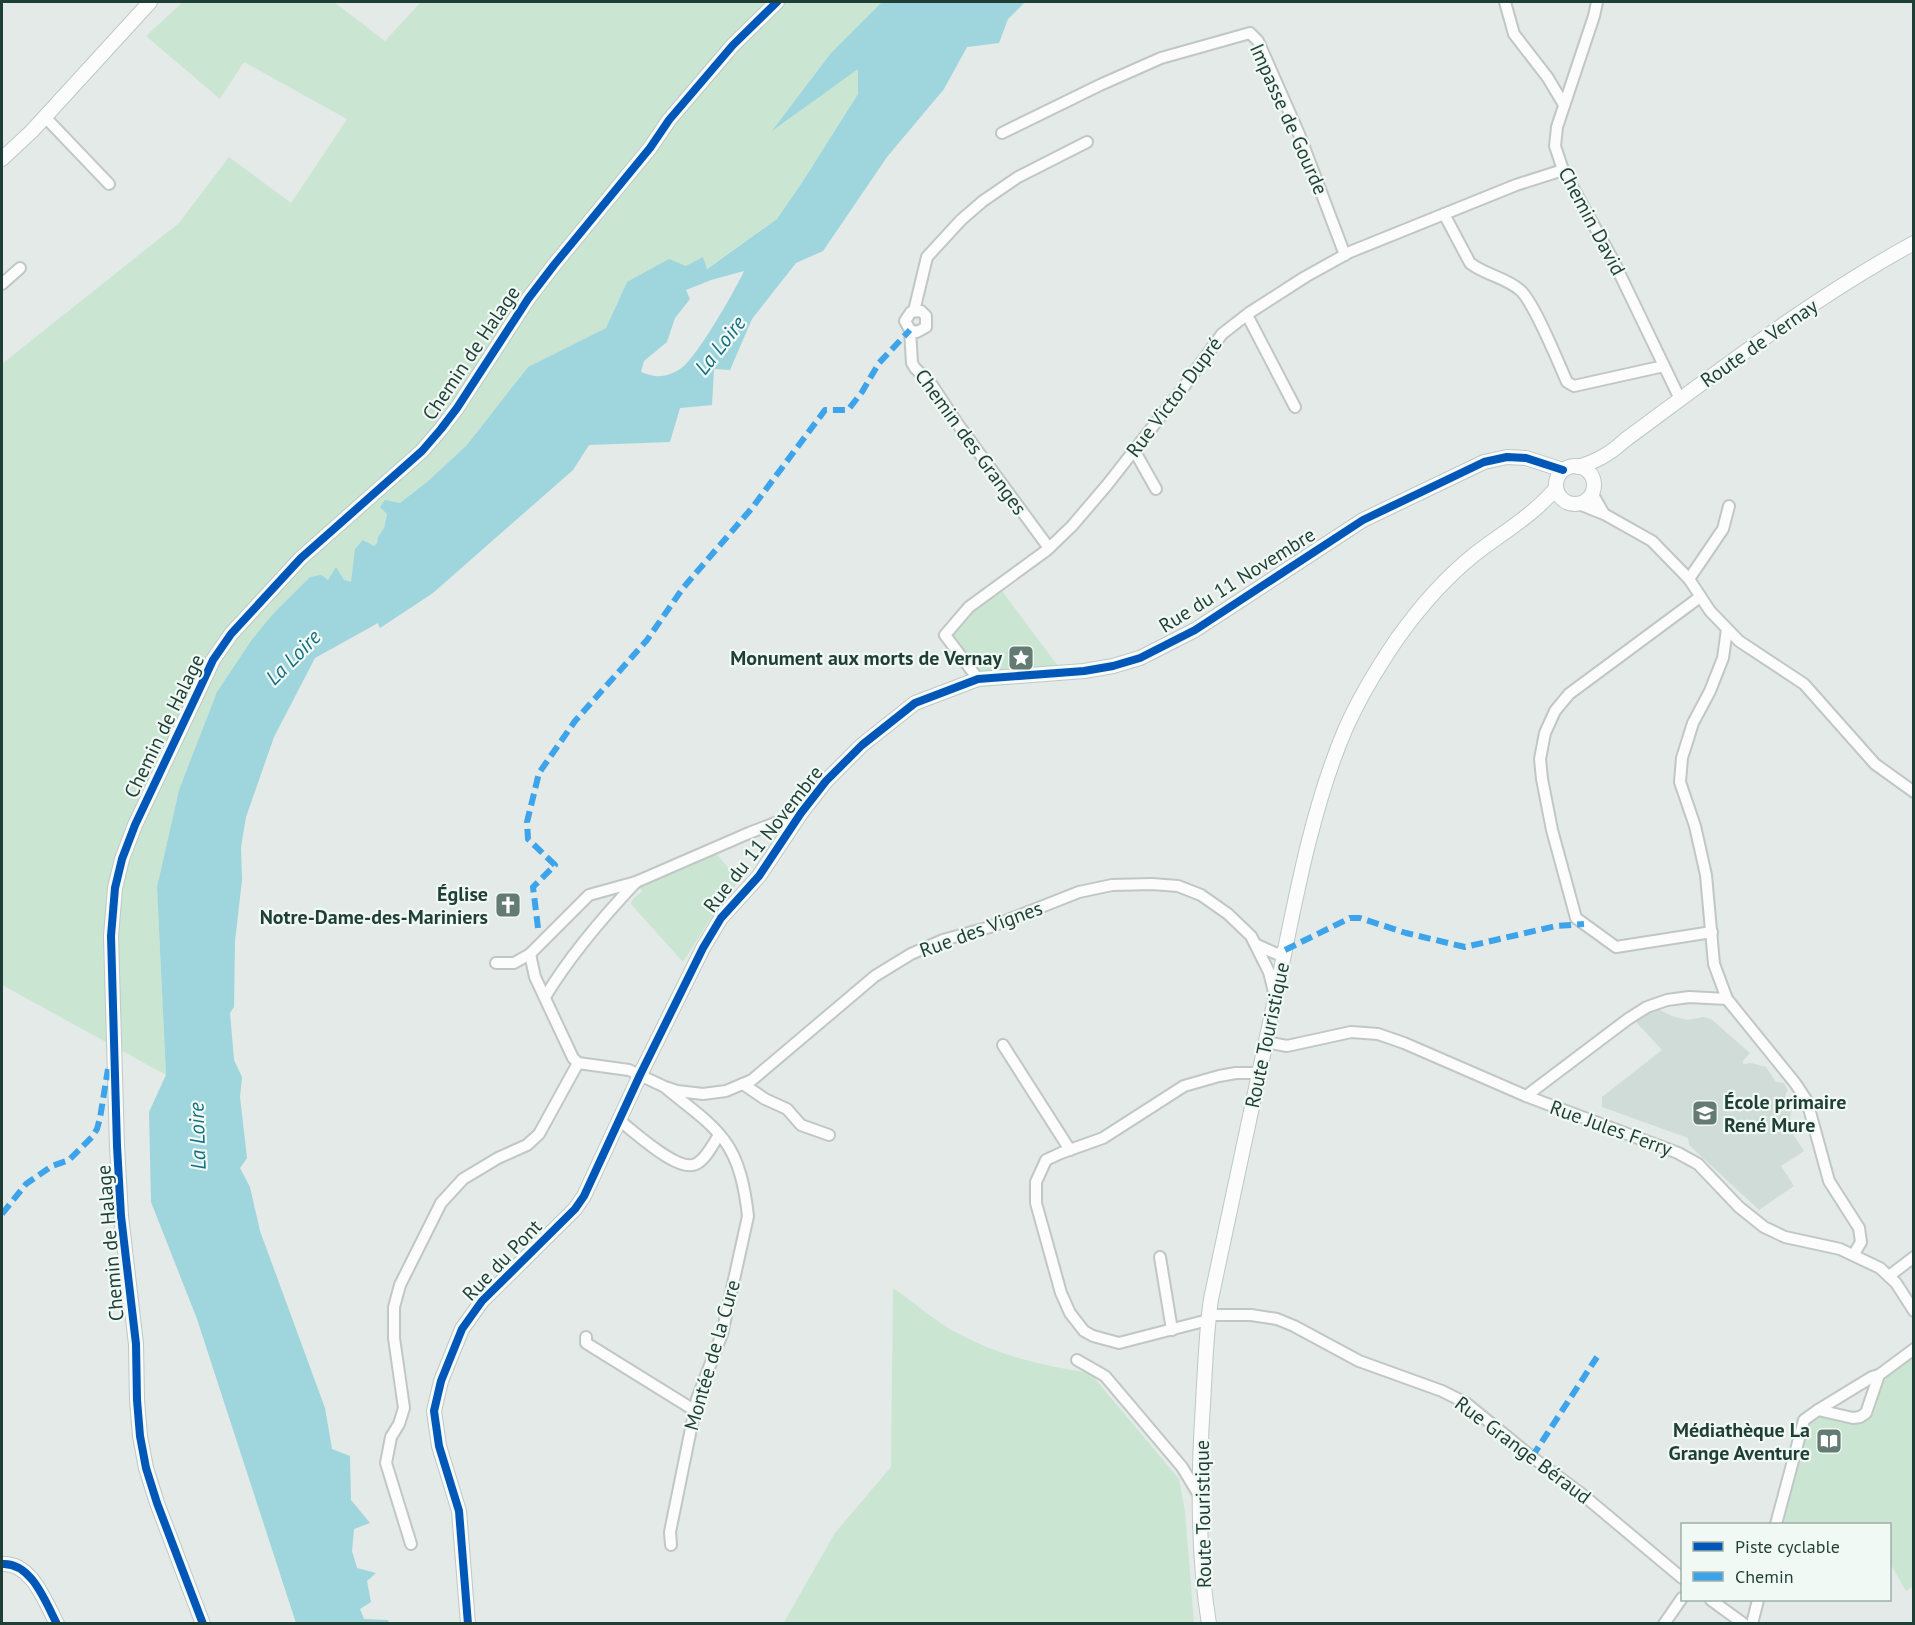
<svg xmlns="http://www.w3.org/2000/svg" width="1915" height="1625" viewBox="0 0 1915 1625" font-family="'PT Sans',sans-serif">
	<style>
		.built { fill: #d0dcd7 }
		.green { fill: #cbe5d3 }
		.water { fill: #9fd5dc; fill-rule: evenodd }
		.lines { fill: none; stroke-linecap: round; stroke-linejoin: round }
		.street-casing { stroke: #c0c7c4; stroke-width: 14 }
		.secondary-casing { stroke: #bec8c4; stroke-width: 16 }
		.street { stroke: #fbfcfb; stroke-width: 10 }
		.secondary { stroke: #fbfcfb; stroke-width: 14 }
		.quiet { stroke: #3da4eb; stroke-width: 6; stroke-dasharray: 12 6; stroke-linecap: butt }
		.cycleway-casing { stroke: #f1f9f5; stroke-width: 11 }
		.cycleway { stroke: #0057b8; stroke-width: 8 }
		.labels { text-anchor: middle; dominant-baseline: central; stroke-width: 4.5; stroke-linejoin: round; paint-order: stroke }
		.street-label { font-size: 20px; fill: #1f3f36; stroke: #f1f9f5 }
		.poi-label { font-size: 20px; font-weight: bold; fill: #1f3f36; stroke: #f1f9f5; text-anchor: end }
		.water-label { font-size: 21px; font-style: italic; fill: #127082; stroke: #f1f9f5 }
	</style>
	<rect width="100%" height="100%" fill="#e3eae7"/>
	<polygon class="built" points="1658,1009 1672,1016 1687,1020 1704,1017 1711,1019 1750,1053 1743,1061 1743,1064 1751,1063 1766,1067 1776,1082 1784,1083 1788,1091 1786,1092 1785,1102 1787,1107 1792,1108 1790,1118 1796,1127 1791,1131 1804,1151 1781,1166 1794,1186 1759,1210 1689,1145 1688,1138 1602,1107 1602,1097 1662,1050 1637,1023 1637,1020 1650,1011"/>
	<g class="green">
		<polygon points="183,2 334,2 385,41 421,2 882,2 831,53 775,129 858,68 858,94 803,181 777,219 706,269 686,266 627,282 606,328 528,367 466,446 427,482 387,514 384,528 378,537 377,543 374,546 363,540 351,582 310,577 303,585 179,790 157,887 166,1075 2,985 2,364 179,223 229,157 291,203 347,119 244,62 220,99 146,36"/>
		<polygon points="999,587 1058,666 979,672 951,635 971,610"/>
		<polygon points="715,852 739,881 716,910 683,962 631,904 633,899 642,891 639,887"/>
		<path d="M 893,1288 C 912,1301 930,1317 950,1329 C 993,1354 1041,1366 1090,1373 L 1179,1479 L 1185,1511 L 1194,1623 L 783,1624 L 835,1533 L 891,1467 Z"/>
		<path d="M 1913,1357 L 1913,1586 L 1906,1591 L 1890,1563 L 1890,1524 L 1782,1524 L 1808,1424 C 1825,1404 1849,1432 1869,1418 C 1881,1408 1876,1386 1886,1374 C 1892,1367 1905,1362 1913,1357 Z"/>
	</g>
	<path class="water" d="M 882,2 L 1025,2 L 1008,19 L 999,43 L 967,47 L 944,89 L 887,157 L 823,251 L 796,263 L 752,319 L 730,370 L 714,369 L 712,405 L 680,408 L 670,442 L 589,445 L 573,470 L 433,593 L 380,628 L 378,623 L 315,658 L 274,737 L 246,817 L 241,847 L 242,880 L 235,941 L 234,1007 L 230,1013 L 234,1060 L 242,1077 L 240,1097 L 247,1158 L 240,1168 L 250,1187 L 260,1231 L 325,1408 L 332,1449 L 350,1456 L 351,1500 L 370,1523 L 354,1529 L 352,1551 L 357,1568 L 376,1573 L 367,1581 L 371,1602 L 360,1609 L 364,1619 L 388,1620 L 389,1623 L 296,1623 L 197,1319 L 151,1202 L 149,1112 L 166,1075 L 157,887 L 179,790 L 217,692 L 251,641 L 273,614 L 310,577 L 321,575 L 328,580 L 336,567 L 344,580 L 351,582 L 355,549 L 363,540 L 374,546 L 377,543 L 378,537 L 384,528 L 387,514 L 380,507 L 385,500 L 400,503 L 427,482 L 466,446 L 528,367 L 606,328 L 627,282 L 669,259 L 686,266 L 703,257 L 707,269 L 777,219 L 803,181 L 858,94 L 858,69 L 772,131 L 831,53 ZM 744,271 C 736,289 695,361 680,369 C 665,378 656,378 641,372 L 644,361 L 667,342 L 675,318 L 690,299 L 686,290 L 711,280 Z"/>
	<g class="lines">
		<defs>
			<g id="street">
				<polyline points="1505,2 1514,34 1548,78 1564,105"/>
				<polyline points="1597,2 1594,16 1557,127 1555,146 1563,170 1613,260 1680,399"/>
				<polyline points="45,117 109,184"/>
				<polyline points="1002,133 1100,85 1161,58 1250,33 1258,41 1299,134 1345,255"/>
				<path d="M 1444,214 L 1470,263 C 1485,275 1505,277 1520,290 C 1534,302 1558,362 1567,382 L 1574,386 L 1664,366"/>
				<polyline points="2,284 20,268"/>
				<polyline points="914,311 927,257 961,220 983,201 1018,177 1087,142"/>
				<polyline points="1247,315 1295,407"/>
				<polyline points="910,330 917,332 926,327 926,316 921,311 911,312 905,321 910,330 912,363 915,368 932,385 957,423 1049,548"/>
				<polyline points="1134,450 1156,489"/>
				<polyline points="1592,493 1604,514"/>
				<polyline points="1579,504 1604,514 1652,541 1689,579 1710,611 1739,641 1804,684 1875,764 1914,792"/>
				<polyline points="1689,579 1723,529 1729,506"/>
				<polyline points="1700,597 1569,694 1555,711 1545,733 1540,759 1542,779 1552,830 1576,918 1616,947 1712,932"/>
				<polyline points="1727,629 1723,658 1710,691 1693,723 1682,758 1680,782 1695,826 1706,875 1714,964 1727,999 1795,1083 1807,1101 1829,1181 1859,1228 1861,1242 1854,1254"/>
				<polyline points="978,679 945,635 969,607 1047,550 1072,526 1107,485 1183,388 1222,334 1249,313 1305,277 1350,252 1516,185 1563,170"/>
				<polyline points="1257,945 1277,954 1285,950"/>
				<polyline points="530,954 535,977 573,1058 578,1063 629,1070 665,1087 677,1091 703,1094 726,1091 752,1080 875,976 911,954 943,940 990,927 1079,892 1112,885 1152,884 1178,886 1201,895 1228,914 1251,936 1269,972 1275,996"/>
				<polyline points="496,963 514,963 530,954 589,895 636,882 749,833 801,813"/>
				<path d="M 545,997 C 571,954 602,918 636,882"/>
				<polyline points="1265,1042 1287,1046 1351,1032 1378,1034 1404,1043 1526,1096 1678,1153 1698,1164 1739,1207 1764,1227 1785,1237 1840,1249 1880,1268 1896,1283 1914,1311"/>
				<polyline points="1003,1045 1070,1150"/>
				<polyline points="743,1084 765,1099 787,1109 801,1125 829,1135"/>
				<path d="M 667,1089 C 686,1105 709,1120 724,1140 C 740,1161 745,1190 748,1216 L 722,1334 L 697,1399 L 670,1532 L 671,1545"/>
				<polyline points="1526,1096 1628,1019 1647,1007 1667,1000 1689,997 1727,999"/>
				<path d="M 620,1121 C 635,1132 678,1173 696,1164 C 706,1159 713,1144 719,1135"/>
				<polyline points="1160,1257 1172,1330"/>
				<polyline points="1889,1276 1914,1257"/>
				<polyline points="1209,1315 1251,1315 1277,1319 1294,1326 1359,1361 1442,1391 1466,1403 1532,1457 1583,1495 1682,1578"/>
				<polyline points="1208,1320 1119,1343 1093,1336 1084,1331 1070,1313 1061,1293 1036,1203 1036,1182 1046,1160 1061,1153 1103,1138 1184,1086 1219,1076 1236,1073 1259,1073"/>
				<polyline points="586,1337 586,1343 694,1410"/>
				<polyline points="1077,1360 1105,1376 1182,1467 1199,1495"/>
				<polyline points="1818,1410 1872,1377 1879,1375"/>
				<polyline points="1776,1524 1804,1420 1818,1410 1853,1418 1860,1417 1866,1413 1879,1375 1914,1349"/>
				<polyline points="411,1544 386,1463 391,1437 399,1424 404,1408 394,1338 394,1307 400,1285 441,1203 463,1179 498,1158 527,1145 539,1134 578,1063"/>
				<polyline points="1711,1600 1744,1624"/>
				<polyline points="1664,1624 1682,1598"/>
				<polyline points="1752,1624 1758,1600"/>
			</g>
			<g id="secondary">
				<polyline points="2,159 32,131 150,2"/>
				<circle cx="1575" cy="485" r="19"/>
				<path d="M 1578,467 C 1597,461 1610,454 1625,440 C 1719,371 1811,299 1914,243"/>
				<path d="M 2,1564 C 31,1562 45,1601 57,1624"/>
				<polyline points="203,1624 157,1503 146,1468 140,1436 137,1400 136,1344 121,1216 117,1146 111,936 115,888 122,859 135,825 199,690 213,660 231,634 301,558 422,451 441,429 457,408 528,299 554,265 650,148 669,120 733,45 777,2"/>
				<polyline points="468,1624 459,1511 439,1446 434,1411 441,1381 462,1329 482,1301 575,1209 584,1196 640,1075 703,948 721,918 759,876 801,813 826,781 862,745 915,703 978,679 1084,671 1113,666 1140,658 1195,630 1363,520 1484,462 1507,457 1526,458 1563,470"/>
				<path d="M 1209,1624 C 1197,1551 1198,1477 1203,1404 C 1205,1369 1206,1334 1211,1299 C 1232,1199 1253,1099 1275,999 C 1293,912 1310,812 1345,730 C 1359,698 1378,667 1397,639 C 1419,608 1445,578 1475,554 C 1502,533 1534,515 1556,488"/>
			</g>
		</defs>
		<use href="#street" class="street-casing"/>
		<use href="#secondary" class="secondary-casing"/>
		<use href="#street" class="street"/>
		<use href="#secondary" class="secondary"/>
		<g class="quiet">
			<polyline points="538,928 533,887 555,865 528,839 527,822 539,773 575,721 647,640 683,588 752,508 825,410 848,410 862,392 879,363 910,330"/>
			<polyline points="1285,950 1350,918 1360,918 1406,933 1465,947 1556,926 1584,924"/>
			<polyline points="2,1214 26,1184 52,1166 69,1160 92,1137 97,1129 100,1118 108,1069"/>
			<polyline points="1532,1457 1597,1357"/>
		</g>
		<defs>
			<g id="cycleway">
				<path d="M 2,1564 C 31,1562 45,1601 57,1624"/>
				<polyline points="203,1624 157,1503 146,1468 140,1436 137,1400 136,1344 121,1216 117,1146 111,936 115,888 122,859 135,825 199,690 213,660 231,634 301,558 422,451 441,429 457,408 528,299 554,265 650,148 669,120 733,45 777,2"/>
				<polyline points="468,1624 459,1511 439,1446 434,1411 441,1381 462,1329 482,1301 575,1209 584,1196 640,1075 703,948 721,918 759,876 801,813 826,781 862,745 915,703 978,679 1084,671 1113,666 1140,658 1195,630 1363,520 1484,462 1507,457 1526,458 1563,470"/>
			</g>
		</defs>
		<use href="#cycleway" class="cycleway-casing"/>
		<use href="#cycleway" class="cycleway"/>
	</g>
	<defs>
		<symbol id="sight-square" viewBox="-11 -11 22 22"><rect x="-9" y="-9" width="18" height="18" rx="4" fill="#647b74" stroke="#f1f9f5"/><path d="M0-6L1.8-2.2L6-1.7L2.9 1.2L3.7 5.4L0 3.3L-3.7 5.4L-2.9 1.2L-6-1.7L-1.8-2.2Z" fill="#fff"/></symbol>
		<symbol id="church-square" viewBox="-11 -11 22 22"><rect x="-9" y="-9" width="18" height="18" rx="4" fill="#647b74" stroke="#f1f9f5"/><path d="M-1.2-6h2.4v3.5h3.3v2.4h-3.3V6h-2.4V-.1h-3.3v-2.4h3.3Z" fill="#fff"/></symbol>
		<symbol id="school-square" viewBox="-11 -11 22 22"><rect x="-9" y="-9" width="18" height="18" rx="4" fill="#647b74" stroke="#f1f9f5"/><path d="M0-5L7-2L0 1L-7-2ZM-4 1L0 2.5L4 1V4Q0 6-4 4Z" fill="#fff"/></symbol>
		<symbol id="library-square" viewBox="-11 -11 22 22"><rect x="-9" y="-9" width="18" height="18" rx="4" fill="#647b74" stroke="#f1f9f5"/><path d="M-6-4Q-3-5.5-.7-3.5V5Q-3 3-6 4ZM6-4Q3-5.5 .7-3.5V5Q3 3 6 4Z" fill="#fff"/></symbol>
	</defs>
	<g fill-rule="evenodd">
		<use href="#sight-square" x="1006" y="643" width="30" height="30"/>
		<use href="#church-square" x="493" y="890" width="30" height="30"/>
		<use href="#school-square" x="1690" y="1098" width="30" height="30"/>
		<use href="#library-square" x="1814" y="1426" width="30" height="30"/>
	</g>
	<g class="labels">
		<g class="street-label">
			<text transform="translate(1289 119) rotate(66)">Impasse de Gourde</text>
			<text transform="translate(1592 221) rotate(62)">Chemin David</text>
			<text transform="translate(1759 343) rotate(-35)">Route de Vernay</text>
			<text transform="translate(471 353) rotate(-56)">Chemin de Halage</text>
			<text transform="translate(1174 397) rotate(-53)">Rue Victor Dupré</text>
			<text transform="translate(971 442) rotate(54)">Chemin des Granges</text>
			<text transform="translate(1237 580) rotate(-32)">Rue du 11 Novembre</text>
			<text transform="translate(164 726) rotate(-64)">Chemin de Halage</text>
			<text transform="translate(763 839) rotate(-52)">Rue du 11 Novembre</text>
			<text transform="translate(981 929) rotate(-20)">Rue des Vignes</text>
			<text transform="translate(1267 1035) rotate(-78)">Route Touristique</text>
			<text transform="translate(1611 1128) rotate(20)">Rue Jules Ferry</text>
			<text transform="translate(110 1243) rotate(-95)">Chemin de Halage</text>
			<text transform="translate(502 1260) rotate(-46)">Rue du Pont</text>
			<text transform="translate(712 1355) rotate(-74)">Montée de la Cure</text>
			<text transform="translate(1523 1450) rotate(37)">Rue Grange Béraud</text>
			<text transform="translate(1203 1514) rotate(-91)">Route Touristique</text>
		</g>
		<g class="poi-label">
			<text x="1002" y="658">Monument aux morts de Vernay</text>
			<text x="488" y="894">Église<tspan x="488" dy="23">Notre-Dame-des-Mariniers</tspan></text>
			<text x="1724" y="1102" text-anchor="start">École primaire<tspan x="1724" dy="23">René Mure</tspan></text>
			<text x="1810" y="1430">Médiathèque La<tspan x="1810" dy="23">Grange Aventure</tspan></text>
		</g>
		<g class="water-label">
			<text transform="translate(720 345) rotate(-52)">La Loire</text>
			<text transform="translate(293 657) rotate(-45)">La Loire</text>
			<text transform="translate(197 1136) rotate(-92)">La Loire</text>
		</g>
	</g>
	<rect width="1915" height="1625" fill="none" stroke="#1f3f36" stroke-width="6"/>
	<rect x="1681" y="1523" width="210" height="78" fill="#f1f9f5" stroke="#9dafa9" stroke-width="1.5"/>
	<rect x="1693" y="1542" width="30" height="9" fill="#0057b8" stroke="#9dafa9" stroke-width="1.5"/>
	<text x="1735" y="1553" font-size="18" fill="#1f3f36">Piste cyclable</text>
	<rect x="1693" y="1572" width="30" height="9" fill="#3da4eb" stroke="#9dafa9" stroke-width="1.5"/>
	<text x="1735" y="1583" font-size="18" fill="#1f3f36">Chemin</text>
</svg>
